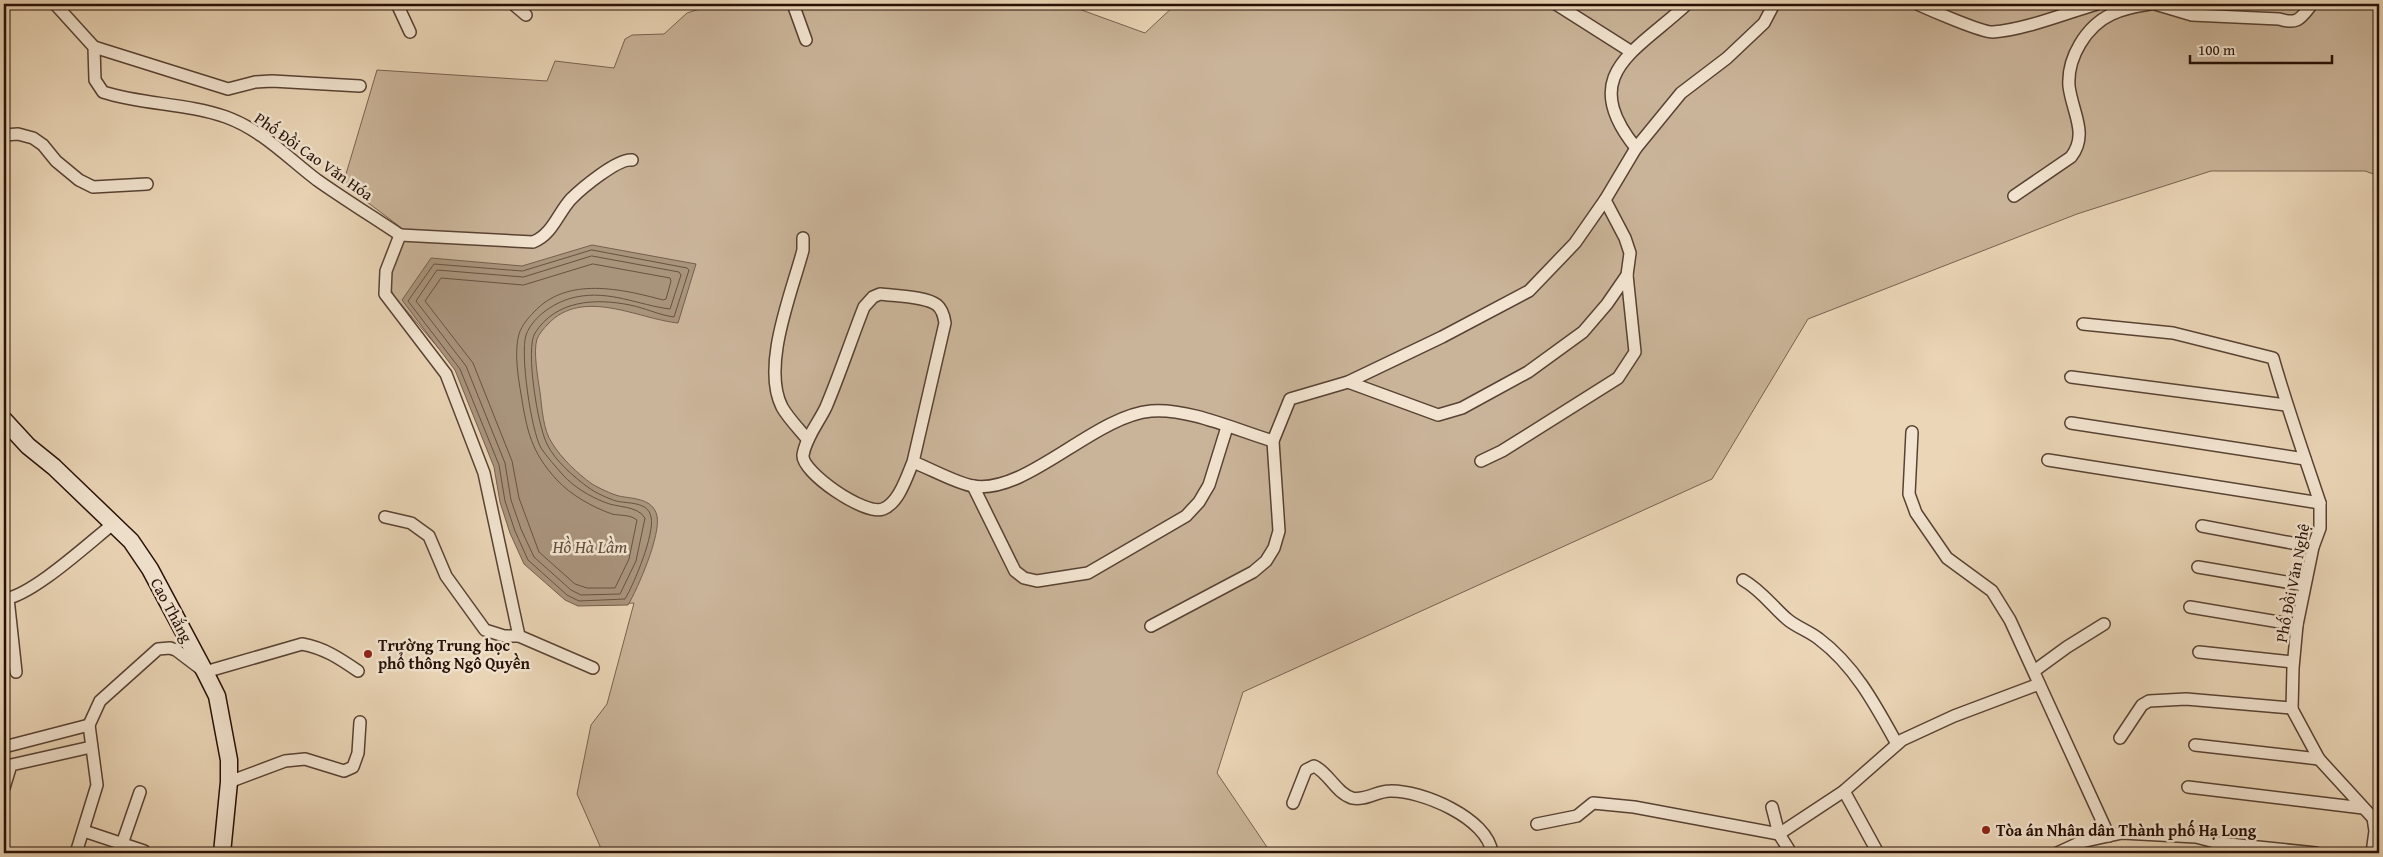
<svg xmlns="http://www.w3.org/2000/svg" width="2383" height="857" viewBox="0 0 2383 857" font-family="'Gentium Book Plus',serif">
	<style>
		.green { fill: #cab499; stroke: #786250 }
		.water { fill: #a8937b; stroke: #745f4d }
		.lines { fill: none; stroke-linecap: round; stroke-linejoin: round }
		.shore { stroke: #685241; stroke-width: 1 }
		.minor-casing { stroke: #584233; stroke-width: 14 }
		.secondary-casing { stroke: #271007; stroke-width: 19 }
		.minor { stroke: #f2e4d0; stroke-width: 11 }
		.secondary { stroke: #f2e4d0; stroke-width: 16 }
		.poi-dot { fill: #8f2418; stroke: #f2e4d0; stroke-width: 2 }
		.labels { text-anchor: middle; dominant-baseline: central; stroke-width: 5; stroke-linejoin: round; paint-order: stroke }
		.street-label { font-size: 16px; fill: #271007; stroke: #f2e4d0 }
		.poi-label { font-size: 16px; font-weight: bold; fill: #271007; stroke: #f2e4d0; text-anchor: start }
		.water-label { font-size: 18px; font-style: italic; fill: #614b3b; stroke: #f2e4d0 }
	</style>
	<rect width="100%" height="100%" fill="#ebd6b7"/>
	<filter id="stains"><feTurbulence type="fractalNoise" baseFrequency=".004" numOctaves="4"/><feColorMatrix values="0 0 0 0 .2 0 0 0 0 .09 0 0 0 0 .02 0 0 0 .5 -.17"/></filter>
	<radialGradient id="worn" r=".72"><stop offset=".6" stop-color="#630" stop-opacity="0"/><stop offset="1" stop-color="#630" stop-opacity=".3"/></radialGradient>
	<polygon class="green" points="715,4 1065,4 1145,33 1176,4 2379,4 2379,176 2365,171 2211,171 2077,214 1808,319 1712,479 1243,692 1217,773 1271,853 763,853 756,849 729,853 603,853 577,794 591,725 607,704 634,603 587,605 491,458 458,371 394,296 386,279 407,232 343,184 377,70 547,81 555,61 614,68 625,39 632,35 664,34 687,13"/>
	<path class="water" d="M 592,245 L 696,264 L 678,323 C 638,319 583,287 548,324 C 544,328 539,334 537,339 C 533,351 538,379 540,392 C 542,408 543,430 552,443 C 562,459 577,473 592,484 C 599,488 611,494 619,496 C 633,499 653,498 657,516 C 661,535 638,588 628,605 L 578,606 L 565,600 L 524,564 L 510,533 L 500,502 L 494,467 L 455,370 L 402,300 L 431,258 L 522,266 Z"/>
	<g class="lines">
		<g class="shore">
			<path d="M 592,250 L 687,268 L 689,270 L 674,317 C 659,315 645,308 630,305 C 595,298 556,300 535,333 C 525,349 538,427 547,444 C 555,461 574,477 589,488 C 596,493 607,498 616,501 C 628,504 648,501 651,517 C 655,534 634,584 625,599 L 579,601 L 567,595 L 528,560 L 515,531 L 505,501 L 499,465 L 460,369 L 408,301 L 434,264 L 522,271 Z"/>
			<path d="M 592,256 L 679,272 L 681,275 L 670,309 C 638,305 610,290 576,297 C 556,301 533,316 526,335 C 520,354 531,430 541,448 C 547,457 556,467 563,475 C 574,487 589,496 604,502 C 617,508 637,505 645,518 L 636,561 L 620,594 L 581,595 L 571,590 L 534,557 L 521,529 L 511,500 L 505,463 L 466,366 L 416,301 L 437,270 L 523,277 Z"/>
			<path d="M 593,264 L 670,278 L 671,281 L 666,299 L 663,300 C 622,289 567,276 534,312 C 528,318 522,325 519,334 C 514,351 518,377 521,394 C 527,431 531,452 557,480 C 571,495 592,507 612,514 C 621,516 629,514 637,520 L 629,559 L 615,588 L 587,588 L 575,584 L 539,552 L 519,498 L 512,461 L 473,363 L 425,301 L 441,278 L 523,285 Z"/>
		</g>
		<defs>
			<g id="minor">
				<path d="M 55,4 L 94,47 L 95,80 L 103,92 C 143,105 187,103 226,117 C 262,130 288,158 317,180 C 344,199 373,217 400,235"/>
				<polyline points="397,4 410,32"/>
				<polyline points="513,4 526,15"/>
				<polyline points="793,4 806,40"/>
				<polyline points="1556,4 1630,51"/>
				<path d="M 1917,4 C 1928,9 1983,33 1993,32 C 2024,30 2066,13 2097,4"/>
				<path d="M 2155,4 L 2192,15 L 2279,19 C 2298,25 2301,18 2312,4"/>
				<polyline points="94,47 228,89 255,82 272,81 360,86"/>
				<polyline points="4,135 18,134 33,138 43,145 56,161 79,180 93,187 147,184"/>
				<path d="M 1636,148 C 1576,74 1637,51 1687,4"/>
				<path d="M 2014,196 L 2071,157 C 2089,134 2072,112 2069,86 C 2067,58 2086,26 2112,14 C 2124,8 2137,6 2150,4"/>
				<polyline points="400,235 386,271 385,294 446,374 484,473 519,636"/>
				<path d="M 400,235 L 533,242 C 552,235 558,213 571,199 C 582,188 618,158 632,160"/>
				<path d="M 803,238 L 803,250 C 792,292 761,366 782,407 C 788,418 800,430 808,440"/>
				<path d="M 2083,324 L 2173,333 L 2273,358 C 2287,407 2304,455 2320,503 L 2320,528 L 2313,547 L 2297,625 L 2293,668 L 2292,709 L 2319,759 L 2373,818 L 2375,831 L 2372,853"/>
				<polyline points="2071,377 2286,405"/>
				<polyline points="1348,382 1438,415 1462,408 1528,372 1583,332 1607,304 1627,275 1630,253 1625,238 1605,200"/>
				<polyline points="2071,423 2305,459"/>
				<polyline points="1912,432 1909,494 1916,513 1947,558 1992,591 2010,620 2109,836"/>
				<polyline points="2048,460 2320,503"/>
				<polyline points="1481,461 1502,451 1618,378 1635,352 1627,275"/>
				<path d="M 913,462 L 945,323 C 944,316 942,309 937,305 C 926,296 894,296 880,294 L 873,297 L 864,307 C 851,340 840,374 826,407 C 819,422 806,437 803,455 C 801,472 865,516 883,509 C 899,503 907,476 913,462 C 929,468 958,484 973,486 C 1026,495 1094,416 1151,411 C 1189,408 1236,430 1273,441"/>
				<polyline points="973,486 1015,571 1024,578 1037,581 1088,573 1186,516 1199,502 1209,485 1227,427"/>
				<polyline points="385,517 411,523 429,536 446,576 485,630 504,636 519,636 593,668"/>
				<polyline points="2202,526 2313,547"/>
				<polyline points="2198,567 2304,585"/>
				<path d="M 1743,580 C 1761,590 1772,606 1787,619 C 1796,627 1809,631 1819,639 C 1855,666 1876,706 1897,744"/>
				<polyline points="8,598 16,672"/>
				<path d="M 4,599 C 32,596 90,542 113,524"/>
				<polyline points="2190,607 2297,625"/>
				<polyline points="1151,626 1253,572 1266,561 1274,548 1279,531 1273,441 1290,399 1348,382 1442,337 1529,291 1575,243 1605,200 1636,148 1681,93 1727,58 1764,23 1774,4"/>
				<polyline points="2199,652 2293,662"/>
				<polyline points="2034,671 2067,647 2104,624"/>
				<polyline points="2120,738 2142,705 2149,701 2186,699 2292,708"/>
				<polyline points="2195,745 2319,759"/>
				<polyline points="4,747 89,725"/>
				<polyline points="229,782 285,761 305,759 344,771 353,767 358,753 360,722"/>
				<polyline points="2188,787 2363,808"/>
				<polyline points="4,788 11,765 91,747"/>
				<polyline points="1844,791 1878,853"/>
				<path d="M 1293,803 L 1306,770 L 1314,766 C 1329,773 1336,793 1352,798 C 1365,801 1377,791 1390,791 C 1421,790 1488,818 1492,853"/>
				<polyline points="1772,807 1779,834 1791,853"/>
				<polyline points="1537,824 1577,816 1593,803 1634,807 1779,834 1844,791 1902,740 1954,716 2039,684"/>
				<polyline points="84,831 144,851"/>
				<polyline points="122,844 140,792"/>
				<path d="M 76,853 L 97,785 L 89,725 L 100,701 L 158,649 L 170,648 L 176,650 L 205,672 L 302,644 C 324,648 339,658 358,671"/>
				<polyline points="2057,853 2081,842 2122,833 2196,837 2219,843 2316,853"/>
			</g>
			<polyline id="secondary" points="4,420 28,446 54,467 131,541 150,569 205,672 217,696 229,760 229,782 222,853"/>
		</defs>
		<use href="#minor" class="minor-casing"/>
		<use href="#secondary" class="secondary-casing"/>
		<use href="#minor" class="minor"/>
		<use href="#secondary" class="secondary"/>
	</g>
	<g class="poi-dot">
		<circle cx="368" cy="654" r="5"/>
		<circle cx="1986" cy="830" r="5"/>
	</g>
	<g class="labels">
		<g class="street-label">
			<text transform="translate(314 156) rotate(35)">Phố Đồi Cao Văn Hóa</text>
			<text transform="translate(2292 583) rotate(-79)">Phố Đồi Văn Nghệ</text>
			<text transform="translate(172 610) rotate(62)">Cao Thắng</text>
		</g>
		<g class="poi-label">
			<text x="378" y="645">Trường Trung học<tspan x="378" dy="18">phổ thông Ngô Quyền</tspan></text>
			<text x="1996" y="830">Tòa án Nhân dân Thành phố Hạ Long</text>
		</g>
		<g class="water-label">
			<text x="590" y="546">Hồ Hà Lầm</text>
		</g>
	</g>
	<rect width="2383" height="857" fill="none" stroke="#ebd6b7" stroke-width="20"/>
	<rect x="5" y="5" width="2373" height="847" fill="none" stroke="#271007" stroke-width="2.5"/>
	<rect x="10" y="10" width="2363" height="837" fill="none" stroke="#271007"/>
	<path d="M2190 55v8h142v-8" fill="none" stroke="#271007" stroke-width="2.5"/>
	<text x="2198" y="55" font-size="15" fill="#271007" stroke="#f2e4d0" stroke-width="4" paint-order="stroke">100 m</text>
	<rect width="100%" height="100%" filter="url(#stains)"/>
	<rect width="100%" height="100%" fill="url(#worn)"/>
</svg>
